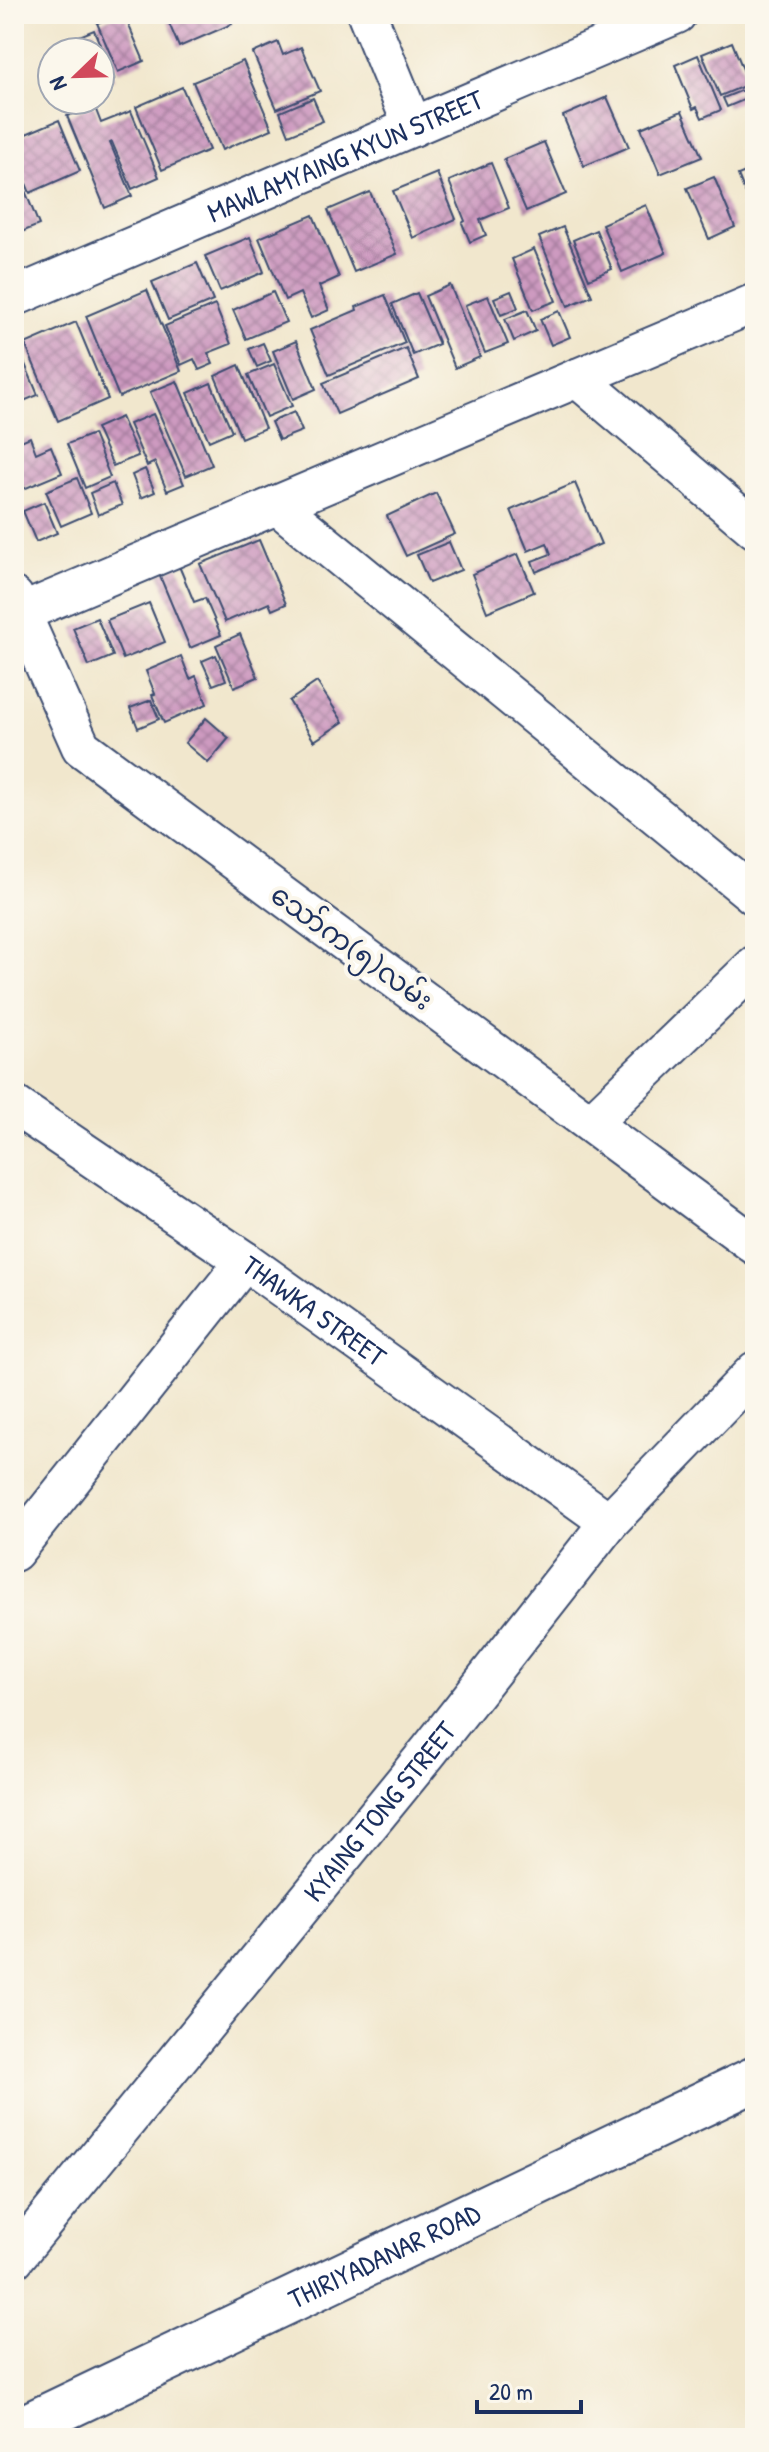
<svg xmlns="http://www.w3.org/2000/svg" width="769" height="2452" viewBox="0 0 769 2452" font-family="'Patrick Hand','Noto Sans Myanmar',sans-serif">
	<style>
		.building { fill: url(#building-cross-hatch) }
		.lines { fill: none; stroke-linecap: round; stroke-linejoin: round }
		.street-casing { stroke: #3b4b6f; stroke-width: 42 }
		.secondary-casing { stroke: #3b4b6f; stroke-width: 48 }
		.street { stroke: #fff; stroke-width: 38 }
		.secondary { stroke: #fff; stroke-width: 44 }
		.labels { text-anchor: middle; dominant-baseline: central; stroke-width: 8; stroke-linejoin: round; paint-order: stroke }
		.street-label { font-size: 28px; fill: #1b2f5e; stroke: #fbf7ec }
	</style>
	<defs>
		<pattern id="building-cross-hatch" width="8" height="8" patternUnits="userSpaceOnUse" patternTransform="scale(2)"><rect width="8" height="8" fill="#cd9ac0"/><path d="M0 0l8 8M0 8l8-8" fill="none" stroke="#a67e9f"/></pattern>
	</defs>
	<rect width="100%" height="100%" fill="#fbf7ec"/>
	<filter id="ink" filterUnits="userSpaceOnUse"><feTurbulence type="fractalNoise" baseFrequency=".0125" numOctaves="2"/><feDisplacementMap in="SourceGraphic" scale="16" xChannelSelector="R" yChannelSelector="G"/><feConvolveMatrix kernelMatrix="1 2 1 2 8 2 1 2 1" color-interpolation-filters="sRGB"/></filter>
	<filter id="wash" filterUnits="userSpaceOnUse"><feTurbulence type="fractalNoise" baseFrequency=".006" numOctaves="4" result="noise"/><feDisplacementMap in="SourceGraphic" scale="32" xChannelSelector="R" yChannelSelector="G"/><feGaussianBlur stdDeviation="1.8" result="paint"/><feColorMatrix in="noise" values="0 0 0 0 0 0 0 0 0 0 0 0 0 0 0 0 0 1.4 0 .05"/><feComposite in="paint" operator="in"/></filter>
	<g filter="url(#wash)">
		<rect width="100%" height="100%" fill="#f1e7cd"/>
		<g id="blocks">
			<g class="building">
				<polygon points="119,14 124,14 144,61 118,72 97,23"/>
				<polygon points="165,14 228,14 232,24 179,47"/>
				<polygon points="94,30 114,79 100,85 100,52 72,52 67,41"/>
				<polygon points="278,42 283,55 301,47 320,91 277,109 253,53"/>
				<polygon points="732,42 749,84 720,96 702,54"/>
				<polygon points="698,55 721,110 702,118 697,107 693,109 675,65"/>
				<polygon points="243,61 272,129 222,150 193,82"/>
				<polygon points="182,87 209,150 162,170 136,107"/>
				<polygon points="748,88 751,97 727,107 723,98"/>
				<polygon points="607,97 629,147 584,166 563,116"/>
				<polygon points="313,98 323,121 289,135 280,112"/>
				<polygon points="94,105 101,123 131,111 159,177 132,189 112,142 110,143 132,196 105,208 67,116"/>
				<polygon points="682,111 702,157 660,174 641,128"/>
				<polygon points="59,120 80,171 30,193 14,155 14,139"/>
				<polygon points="544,142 566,194 526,211 504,159"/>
				<polygon points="491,163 509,208 480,220 486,235 470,242 462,223 465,221 449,181"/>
				<polygon points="755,168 755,216 738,175"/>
				<polygon points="437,173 456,219 413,238 393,191"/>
				<polygon points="714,177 735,227 709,239 687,188"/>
				<polygon points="21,181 39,225 14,235 14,185"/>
				<polygon points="370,192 397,254 354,272 328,210"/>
				<polygon points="646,205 666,253 622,272 602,224"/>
				<polygon points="313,215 339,277 319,286 329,310 311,318 300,293 285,300 259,238"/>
				<polygon points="563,227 592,296 568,306 539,237"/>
				<polygon points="596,230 612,269 589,279 573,240"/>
				<polygon points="250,237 264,272 220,291 205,256"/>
				<polygon points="534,249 556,301 533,310 512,259"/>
				<polygon points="197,263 213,301 168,320 152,282"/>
				<polygon points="450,285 480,357 455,368 425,296"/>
				<polygon points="147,290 181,371 119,397 86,316"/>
				<polygon points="511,291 518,308 501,315 494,298"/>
				<polygon points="273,292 286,322 246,339 233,310"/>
				<polygon points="417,293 439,344 413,355 392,304"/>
				<polygon points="385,295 405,343 329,375 310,330 357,310 356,307"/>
				<polygon points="488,296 508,344 485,353 465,305"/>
				<polygon points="215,305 231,344 208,353 213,364 199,370 194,359 181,365 165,326"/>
				<polygon points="527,310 536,331 514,341 505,319"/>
				<polygon points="559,311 570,337 551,345 540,319"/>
				<polygon points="76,322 108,399 58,421 25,344"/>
				<polygon points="14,338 38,395 14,405"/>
				<polygon points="296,341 316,389 293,399 273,351"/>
				<polygon points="263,343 271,361 257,367 249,349"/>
				<polygon points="406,348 419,379 337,414 323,383"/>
				<polygon points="274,364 292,406 266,417 248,375"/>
				<polygon points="239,365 265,428 241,438 215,376"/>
				<polygon points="177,381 212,465 186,476 150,392"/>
				<polygon points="211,383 232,431 209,441 188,393"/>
				<polygon points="294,412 302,431 279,440 271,422"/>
				<polygon points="153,414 184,484 167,491 155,462 147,466 129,424"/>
				<polygon points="121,417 138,456 113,466 96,428"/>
				<polygon points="93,434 110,477 85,488 67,444"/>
				<polygon points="30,437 36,453 51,446 62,473 14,493 14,444"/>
				<polygon points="145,469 155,492 141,498 132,475"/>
				<polygon points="77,478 91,513 61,526 46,491"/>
				<polygon points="113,483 122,505 98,515 90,493"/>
				<polygon points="575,483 601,544 536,572 532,561 551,554 547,543 528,551 511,510"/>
				<polygon points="436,493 455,534 406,556 387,516"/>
				<polygon points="44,502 57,533 36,542 23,511"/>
				<polygon points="259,540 286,604 272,610 269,603 225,622 200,564"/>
				<polygon points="449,542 461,570 429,583 417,555"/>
				<polygon points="518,554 534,592 487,612 472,574"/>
				<polygon points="179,566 194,602 205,598 221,635 190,648 159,574"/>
				<polygon points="149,603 165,642 123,659 107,620"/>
				<polygon points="97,618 113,656 89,666 73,628"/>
				<polygon points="240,634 258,677 234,687 216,645"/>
				<polygon points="216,655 226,680 213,685 202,661"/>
				<polygon points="181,656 190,679 196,676 207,704 164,723 152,695 155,694 146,671"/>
				<polygon points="317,682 343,722 314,741 289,701"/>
				<polygon points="151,700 159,719 138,728 130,708"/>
				<polygon points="206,718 229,738 208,763 185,743"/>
			</g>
		</g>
	</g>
	<g filter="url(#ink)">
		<use href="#blocks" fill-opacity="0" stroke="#3b4b6f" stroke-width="2"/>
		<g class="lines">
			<defs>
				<g id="street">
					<polyline points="367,14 413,127"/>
					<path id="s1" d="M 14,297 L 677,14"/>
					<polyline points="577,378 755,529"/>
					<polyline points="277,505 755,896"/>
					<polyline points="14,597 81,747 755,1245"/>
					<polyline points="21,613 755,303"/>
					<path id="s2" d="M 14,1105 L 245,1261 L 609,1522"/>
					<polyline points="591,1123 755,965"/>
					<polyline points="14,1552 245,1261"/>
					<path id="s3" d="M 14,2259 L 429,1751 L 609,1522 L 755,1371"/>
				</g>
				<g id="secondary">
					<path id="s4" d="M 14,2432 L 755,2079"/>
				</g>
			</defs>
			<use href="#street" class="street-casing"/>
			<use href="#secondary" class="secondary-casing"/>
			<use href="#street" class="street"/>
			<use href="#secondary" class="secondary"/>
		</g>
	</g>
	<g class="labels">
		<g class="street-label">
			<text stroke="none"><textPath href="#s1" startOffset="360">MAWLAMYAING KYUN STREET</textPath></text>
			<text transform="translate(352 947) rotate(36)">သော်က(၅)လမ်း</text>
			<text stroke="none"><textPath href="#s2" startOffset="364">THAWKA STREET</textPath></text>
			<text stroke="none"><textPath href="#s3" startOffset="578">KYAING TONG STREET</textPath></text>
			<text stroke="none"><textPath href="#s4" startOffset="410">THIRIYADANAR ROAD</textPath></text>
		</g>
	</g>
	<rect width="769" height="2452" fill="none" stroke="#fbf7ec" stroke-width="48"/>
	<g transform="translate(76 76) rotate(247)"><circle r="38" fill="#fbf7ec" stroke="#a1a7b3" stroke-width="2"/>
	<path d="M0-6L14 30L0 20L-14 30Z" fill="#d1495b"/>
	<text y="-12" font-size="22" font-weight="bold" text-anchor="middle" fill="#1b2f5e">N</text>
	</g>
	<path d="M477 2400v12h104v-12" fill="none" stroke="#1b2f5e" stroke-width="4"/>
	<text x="489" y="2400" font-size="24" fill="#1b2f5e" stroke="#fbf7ec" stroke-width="6" paint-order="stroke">20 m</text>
</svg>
